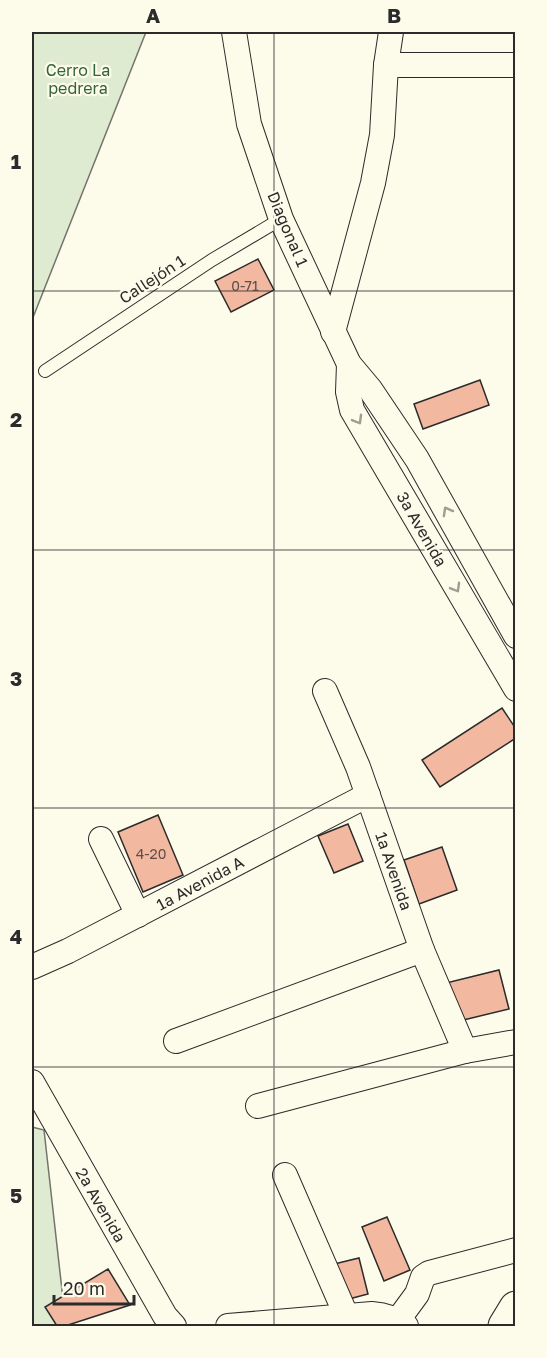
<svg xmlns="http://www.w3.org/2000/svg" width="547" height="1358" viewBox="0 0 547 1358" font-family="'Golos Text',sans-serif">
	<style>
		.green { fill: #deebd1; stroke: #74746e; stroke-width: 1.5 }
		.building { fill: #f2b8a0; stroke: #2b2b2b; stroke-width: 1.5 }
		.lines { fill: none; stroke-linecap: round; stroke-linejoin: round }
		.lane-casing { stroke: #2b2b2b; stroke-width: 14 }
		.street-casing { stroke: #2b2b2b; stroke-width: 26 }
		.secondary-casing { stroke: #2b2b2b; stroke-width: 35 }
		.lane { stroke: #fdfbea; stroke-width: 12 }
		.street { stroke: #fdfbea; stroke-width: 24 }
		.secondary { stroke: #fdfbea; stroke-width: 33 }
		.oneway { stroke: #9e9d94 }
		.grid { fill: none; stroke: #2b2b2b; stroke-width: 1.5; stroke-opacity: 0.55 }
		.labels { text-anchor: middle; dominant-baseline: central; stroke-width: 4.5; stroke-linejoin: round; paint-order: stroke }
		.number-label { font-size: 14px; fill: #5d4e48 }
		.park-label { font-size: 16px; fill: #34623c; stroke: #fdfbea }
		.street-label { font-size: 16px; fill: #2b2b2b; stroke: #fdfbea }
		.neatline { fill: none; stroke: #2b2b2b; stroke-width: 2 }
		.grid-label { font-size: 20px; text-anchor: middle; font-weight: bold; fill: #2b2b2b }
	</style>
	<rect width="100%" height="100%" fill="#fdfbea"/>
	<g class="green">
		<polygon points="32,32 146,32 32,320"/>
		<polygon points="32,1127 44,1130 66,1326 32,1326"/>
	</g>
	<g class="building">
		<polygon points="258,259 274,290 231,312 215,281"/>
		<polygon points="480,380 489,405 423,429 414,404"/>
		<polygon points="502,708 516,729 516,738 440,787 422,760"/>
		<polygon points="158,815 183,875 143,892 118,832"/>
		<polygon points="348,824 363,861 334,873 318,836"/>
		<polygon points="442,847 457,890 419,904 404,860"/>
		<polygon points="499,970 509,1009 455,1022 446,983"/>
		<polygon points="387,1217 410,1270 384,1281 362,1227"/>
		<polygon points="359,1258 368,1294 345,1300 330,1265"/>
		<polygon points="108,1269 130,1305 65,1326 57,1326 45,1307"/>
	</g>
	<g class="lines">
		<defs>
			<polyline id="lane" points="45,371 212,260 281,219"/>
			<g id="street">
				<polyline points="234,32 249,124 281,219 349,364 370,389 417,459 516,636"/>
				<polyline points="386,65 516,65"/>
				<polyline points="333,332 373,183 382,135 386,65 391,32"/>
				<polyline points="349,364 348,392 352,410 516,689"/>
				<polyline points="325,691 358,767 422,950 465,1051"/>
				<polyline points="101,839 138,915"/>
				<polyline points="32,967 68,951 368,795"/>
				<polyline points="176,1041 422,950"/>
				<polyline points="32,1082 165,1316 174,1326"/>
				<polyline points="258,1106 465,1051 516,1042"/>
				<polyline points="285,1175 346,1315"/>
				<polyline points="398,1320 417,1294 423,1277 429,1273 516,1250"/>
				<path d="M 228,1326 L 372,1314 C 385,1315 395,1318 406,1326"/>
			</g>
			<polyline id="secondary" points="505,1326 516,1308"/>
		</defs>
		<use href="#lane" class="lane-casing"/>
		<use href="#street" class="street-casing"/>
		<use href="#secondary" class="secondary-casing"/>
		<use href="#lane" class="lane"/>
		<use href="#street" class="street"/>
		<use href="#secondary" class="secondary"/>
	</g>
	<defs><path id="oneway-chevron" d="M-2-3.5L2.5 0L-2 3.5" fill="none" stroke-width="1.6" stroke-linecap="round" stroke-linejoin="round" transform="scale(1.5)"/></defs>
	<g class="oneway">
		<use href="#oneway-chevron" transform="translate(358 420) rotate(60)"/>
		<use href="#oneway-chevron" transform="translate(447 511) rotate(-119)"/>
		<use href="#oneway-chevron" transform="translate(456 588) rotate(60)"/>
	</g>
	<path class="grid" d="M 274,32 L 274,1326M 32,291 L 516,291M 32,550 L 516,550M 32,808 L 516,808M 32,1067 L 516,1067"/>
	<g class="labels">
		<g class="number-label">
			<text x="245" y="285">0-71</text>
			<text x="151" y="853">4-20</text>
		</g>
		<g class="park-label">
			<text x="78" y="70">Cerro La<tspan x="78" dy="18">pedrera</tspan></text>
		</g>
		<g class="street-label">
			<text transform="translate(288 229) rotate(67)">Diagonal 1</text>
			<text transform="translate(152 279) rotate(-33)">Callejón 1</text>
			<text transform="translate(422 529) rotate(60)">3a Avenida</text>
			<text transform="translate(394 871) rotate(71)">1a Avenida</text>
			<text transform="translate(200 883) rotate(-28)">1a Avenida A</text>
			<text transform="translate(101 1205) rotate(60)">2a Avenida</text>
		</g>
	</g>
	<rect width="547" height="1358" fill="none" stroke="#fdfbea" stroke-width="66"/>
	<path d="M54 1295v9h80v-9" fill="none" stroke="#2b2b2b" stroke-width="3"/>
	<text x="63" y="1295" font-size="18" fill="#2b2b2b" stroke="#fdfbea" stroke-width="4.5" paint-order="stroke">20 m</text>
	<rect x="33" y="33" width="481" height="1292" class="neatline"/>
	<g class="grid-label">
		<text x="153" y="23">A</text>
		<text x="394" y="23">B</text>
		<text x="16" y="169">1</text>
		<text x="16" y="427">2</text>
		<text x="16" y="686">3</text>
		<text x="16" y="944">4</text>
		<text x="16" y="1203">5</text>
	</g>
</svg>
